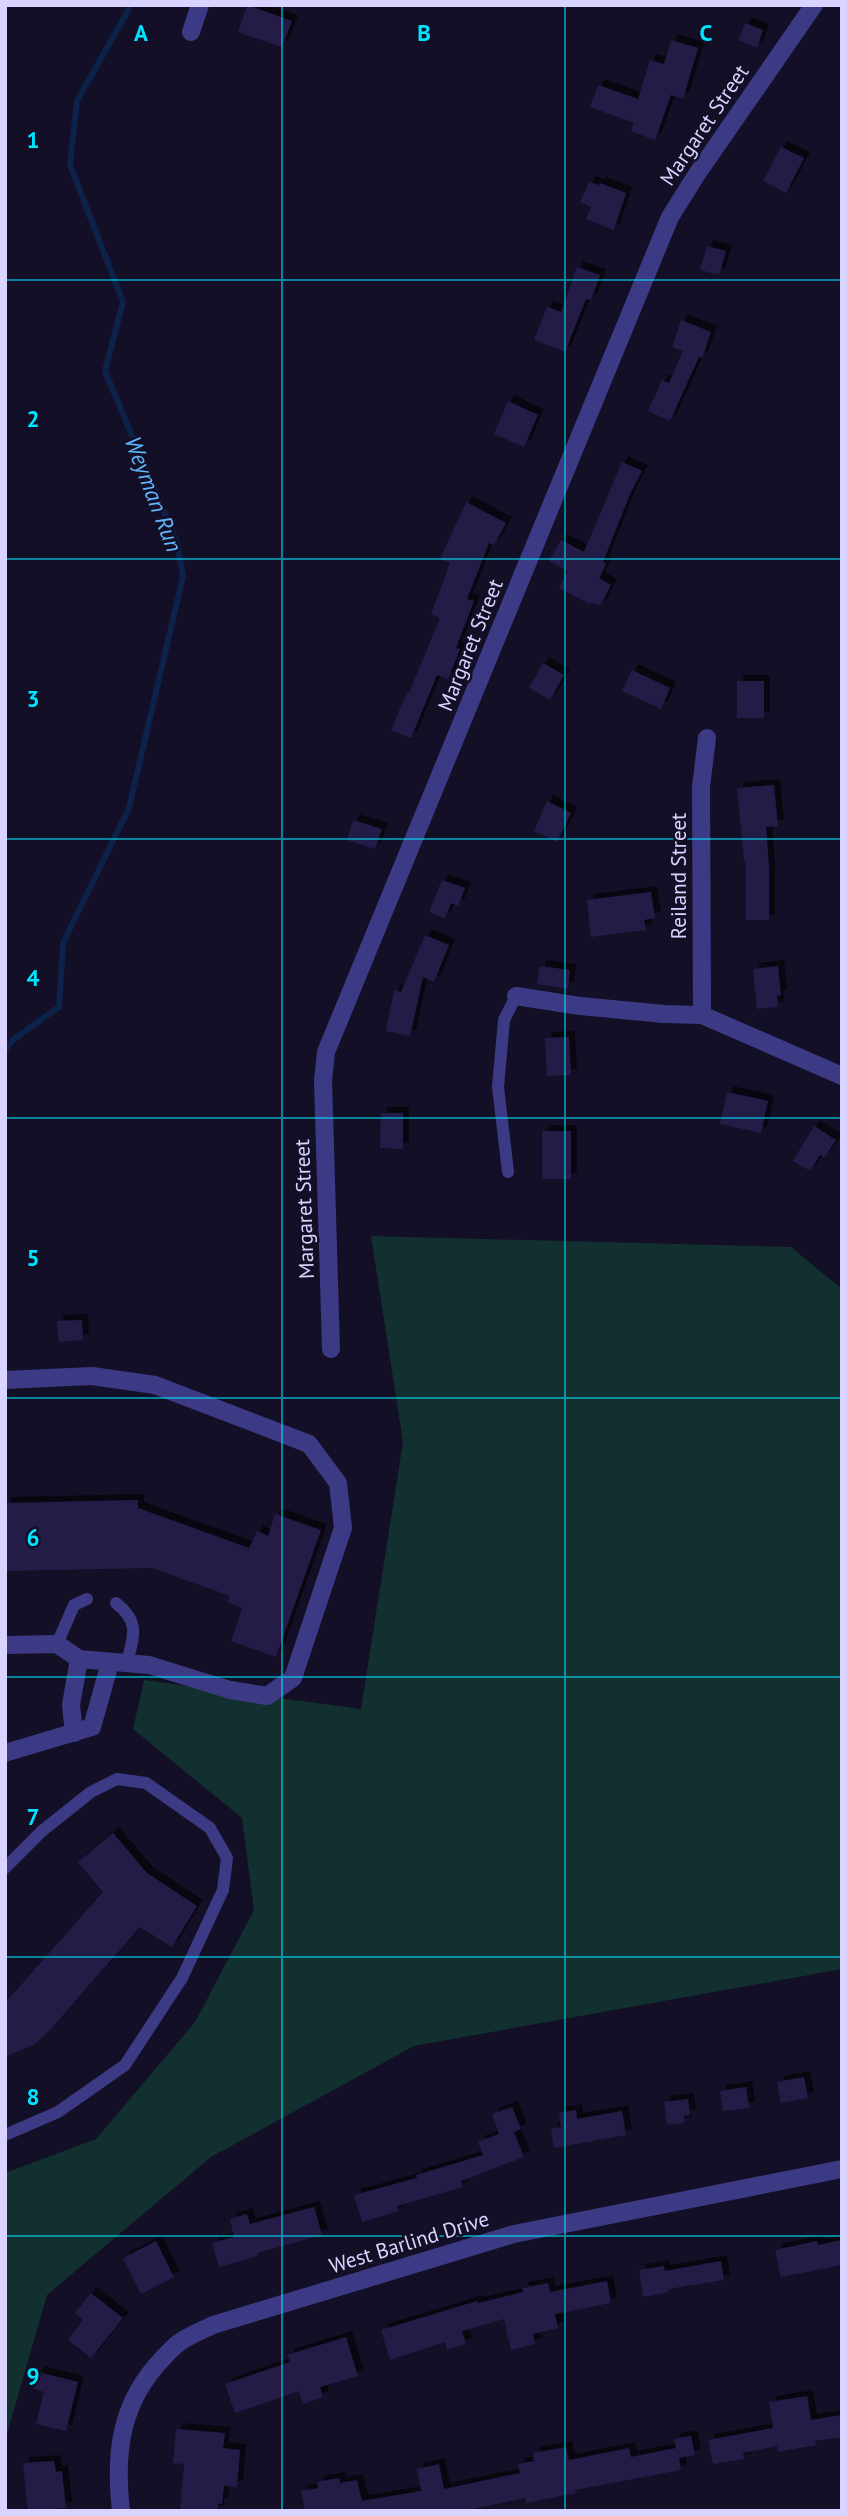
<svg xmlns="http://www.w3.org/2000/svg" width="847" height="2516" viewBox="0 0 847 2516" font-family="'PT Sans',sans-serif">
	<style>
		.green { fill: #12302f }
		.lines { fill: none; stroke-linecap: round; stroke-linejoin: round }
		.stream { stroke: #0c2248; stroke-width: 6 }
		.building { fill: #241b47; filter: url(#shadow) }
		.service { stroke: #3d3a85; stroke-width: 12 }
		.minor { stroke: #3d3a85; stroke-width: 18 }
		.grid { fill: none; stroke: #00e5ff; stroke-width: 2; stroke-opacity: 0.55 }
		.labels { text-anchor: middle; dominant-baseline: central; stroke-width: 5; stroke-linejoin: round; paint-order: stroke }
		.street-label { font-size: 21px; fill: #d9d4ff; stroke: #130f26 }
		.water-label { font-size: 23px; font-style: italic; fill: #62b6ff; stroke: #130f26 }
		.grid-label { font-size: 23px; text-anchor: middle; font-weight: bold; fill: #00e5ff; stroke: #130f26; stroke-width: 5; stroke-linejoin: round; paint-order: stroke }
	</style>
	<defs>
		<filter id="shadow"><feDropShadow dx="6" dy="-6" stdDeviation="0" flood-color="#0009"/></filter>
	</defs>
	<rect width="100%" height="100%" fill="#130f26"/>
	<polygon class="green" points="371,1236 791,1247 842,1289 842,1969 414,2046 211,2157 47,2295 5,2441 5,2173 96,2139 195,2022 254,1910 242,1818 133,1729 144,1680 361,1709 403,1442"/>
	<g class="lines">
		<polyline class="stream" points="5,1050 14,1039 59,1007 63,943 129,808 183,576 177,543 105,371 123,302 70,165 77,101 131,5"/>
	</g>
	<g class="building">
		<polygon points="247,5 292,21 282,47 238,32"/>
		<polygon points="745,23 763,30 757,48 738,40"/>
		<polygon points="671,40 698,48 683,99 671,95 655,140 631,131 634,123 590,107 598,85 638,99 650,60 664,64"/>
		<polygon points="781,147 804,158 786,193 763,181"/>
		<polygon points="589,182 599,185 600,183 626,193 614,230 586,219 591,207 580,202"/>
		<polygon points="707,246 726,251 719,275 700,270"/>
		<polygon points="577,267 600,275 591,300 586,299 565,352 534,340 547,307 561,312"/>
		<polygon points="681,320 711,332 702,358 699,357 670,421 648,411 662,380 669,383 683,351 672,347"/>
		<polygon points="508,401 538,415 524,447 494,434"/>
		<polygon points="622,462 642,471 630,494 603,562 606,564 599,578 611,585 600,606 591,602 590,604 559,588 568,571 549,561 561,540 584,552"/>
		<polygon points="466,502 506,523 494,545 489,543 467,599 474,601 456,648 460,649 448,679 437,675 411,738 391,730 407,692 409,693 440,618 431,614 450,563 440,559"/>
		<polygon points="543,663 564,675 550,700 529,688"/>
		<polygon points="632,670 670,688 661,709 622,691"/>
		<rect x="737" y="681" width="27" height="37"/>
		<polygon points="774,785 778,826 766,827 769,867 769,920 746,920 746,861 744,861 737,788"/>
		<polygon points="547,801 571,813 557,842 534,831"/>
		<polygon points="353,820 382,829 375,849 347,840"/>
		<polygon points="442,880 465,888 458,906 451,903 445,918 429,912"/>
		<polygon points="651,892 655,918 644,920 646,930 591,937 587,900"/>
		<polygon points="425,935 449,945 434,982 423,977 410,1036 386,1031 394,990 401,992"/>
		<polygon points="540,966 570,970 568,989 537,984"/>
		<polygon points="778,966 781,995 777,996 778,1007 757,1009 753,969"/>
		<polygon points="569,1037 571,1075 547,1076 545,1038"/>
		<polygon points="727,1092 768,1101 761,1133 720,1124"/>
		<polygon points="381,1113 403,1113 403,1149 380,1148"/>
		<polygon points="814,1126 836,1140 824,1158 820,1155 810,1171 793,1161"/>
		<rect x="542" y="1131" width="29" height="48"/>
		<polygon points="82,1320 83,1340 59,1342 57,1321"/>
		<polygon points="138,1500 138,1508 249,1548 257,1531 268,1536 275,1514 321,1530 276,1657 231,1641 242,1608 227,1602 230,1596 152,1568 5,1571 5,1503"/>
		<polygon points="113,1833 147,1873 197,1906 172,1947 140,1927 51,2029 35,2044 5,2057 5,2003 103,1892 78,1862"/>
		<polygon points="804,2077 808,2098 781,2103 777,2082"/>
		<polygon points="746,2087 749,2108 723,2111 720,2091"/>
		<polygon points="688,2099 690,2115 684,2116 685,2123 667,2125 664,2102"/>
		<polygon points="512,2107 521,2129 514,2132 524,2157 461,2181 463,2187 397,2206 399,2211 362,2222 354,2195 417,2178 416,2175 483,2155 478,2142 499,2134 492,2114"/>
		<polygon points="576,2110 577,2119 622,2111 626,2135 554,2148 551,2129 561,2127 559,2113"/>
		<polygon points="314,2207 322,2235 257,2253 258,2256 219,2267 212,2243 234,2237 230,2219 247,2214 250,2224"/>
		<polygon points="842,2240 842,2265 781,2277 775,2250 817,2241 818,2245"/>
		<polygon points="156,2241 174,2277 141,2294 123,2258"/>
		<polygon points="721,2261 724,2280 668,2289 669,2292 643,2297 639,2270 664,2266 665,2271"/>
		<polygon points="607,2281 611,2303 555,2314 558,2328 533,2334 535,2344 511,2350 504,2319 462,2331 466,2344 447,2350 445,2342 390,2360 381,2330 477,2301 478,2303 523,2292 522,2288 548,2283 550,2292"/>
		<polygon points="91,2293 123,2318 91,2358 68,2340 83,2320 75,2313"/>
		<polygon points="346,2337 358,2376 320,2387 323,2397 303,2404 299,2391 235,2413 225,2384 290,2362 287,2355"/>
		<polygon points="38,2372 78,2382 66,2431 36,2424 44,2392 34,2389"/>
		<polygon points="807,2396 811,2420 842,2415 842,2437 815,2441 816,2445 778,2452 777,2446 743,2453 744,2459 713,2464 708,2440 773,2428 769,2402"/>
		<polygon points="176,2429 225,2433 223,2448 240,2450 237,2487 224,2486 222,2504 218,2504 218,2511 180,2511 184,2464 173,2463"/>
		<polygon points="691,2436 695,2455 679,2458 681,2470 575,2490 576,2493 526,2503 525,2498 464,2511 305,2511 301,2491 318,2488 317,2482 339,2478 340,2483 357,2480 362,2501 421,2491 417,2469 439,2464 444,2489 520,2473 518,2464 534,2461 533,2453 566,2447 569,2460 629,2448 631,2457 676,2448 674,2439"/>
		<polygon points="54,2461 56,2472 62,2471 66,2508 28,2511 23,2463"/>
	</g>
	<g class="lines">
		<g class="service">
			<polyline points="508,1172 498,1087 504,1020 516,996"/>
			<path d="M 116,1603 C 140,1622 134,1635 127,1662"/>
			<polyline points="57,1644 74,1605 87,1599"/>
			<polyline points="5,1868 42,1831 91,1792 117,1779 146,1783 210,1828 227,1858 223,1890 182,1978 125,2065 58,2112 5,2135"/>
		</g>
		<g class="minor">
			<polyline points="191,32 200,5"/>
			<polyline points="516,996 580,1006 664,1014 702,1015 842,1076"/>
			<polyline points="702,1015 701,787 707,738"/>
			<polyline points="331,1349 323,1080 326,1052 670,217 697,174 814,5"/>
			<polyline points="5,1380 92,1376 155,1385 309,1444 338,1483 343,1528 293,1678 267,1696 230,1690 149,1665 79,1659 57,1644 5,1645"/>
			<polyline points="74,1733 71,1705 79,1659"/>
			<polyline points="5,1753 92,1727 110,1663"/>
			<path d="M 121,2511 C 114,2451 121,2401 164,2357 C 169,2352 174,2346 180,2342 C 190,2335 203,2330 213,2325 L 514,2234 L 842,2169"/>
		</g>
	</g>
	<path class="grid" d="M 282,5 L 282,2511M 565,5 L 565,2511M 5,280 L 842,280M 5,559 L 842,559M 5,839 L 842,839M 5,1118 L 842,1118M 5,1398 L 842,1398M 5,1677 L 842,1677M 5,1957 L 842,1957M 5,2236 L 842,2236"/>
	<g class="labels">
		<g class="street-label">
			<text transform="translate(704 125) rotate(-56)">Margaret Street</text>
			<text transform="translate(470 645) rotate(-68)">Margaret Street</text>
			<text transform="translate(678 876) rotate(-90)">Reiland Street</text>
			<text transform="translate(304 1209) rotate(-92)">Margaret Street</text>
			<text transform="translate(409 2242) rotate(-17)">West Barlind Drive</text>
		</g>
		<g class="water-label">
			<text transform="translate(154 494) rotate(69)">Weyman Run</text>
		</g>
	</g>
	<g class="grid-label">
		<text x="141" y="41">A</text>
		<text x="424" y="41">B</text>
		<text x="706" y="41">C</text>
		<text x="33" y="148">1</text>
		<text x="33" y="427">2</text>
		<text x="33" y="707">3</text>
		<text x="33" y="986">4</text>
		<text x="33" y="1266">5</text>
		<text x="33" y="1546">6</text>
		<text x="33" y="1825">7</text>
		<text x="33" y="2105">8</text>
		<text x="33" y="2384">9</text>
	</g>
	<rect width="847" height="2516" fill="none" stroke="#d9d4ff" stroke-width="14"/>
</svg>
